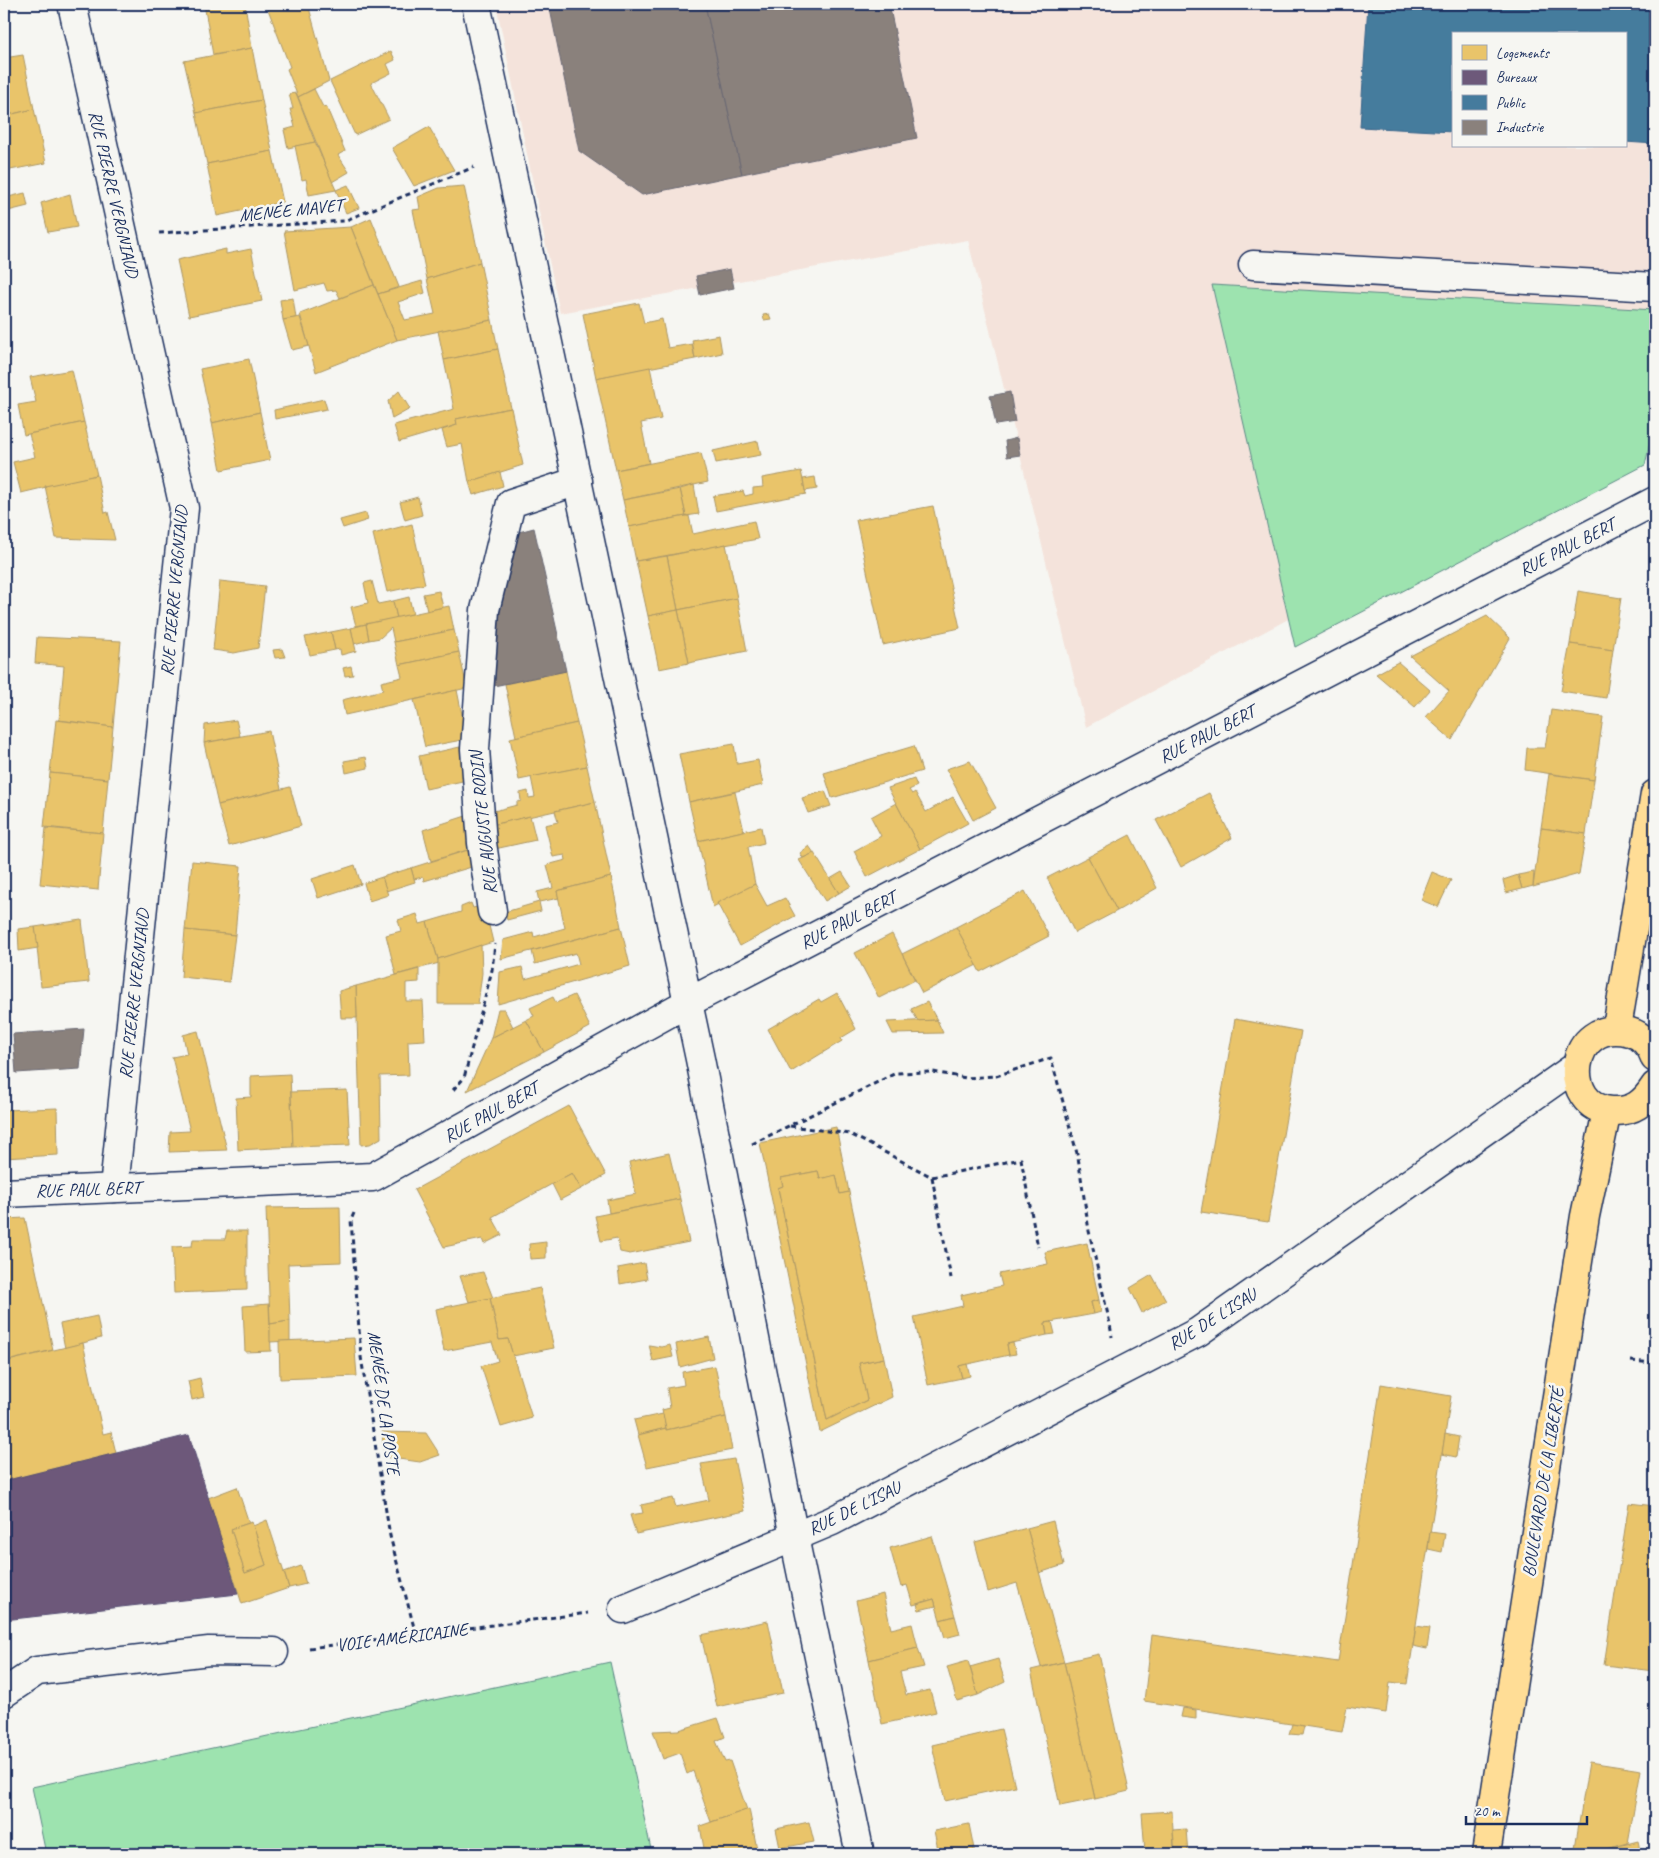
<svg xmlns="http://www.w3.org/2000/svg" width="1659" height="1858" viewBox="0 0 1659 1858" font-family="Caveat,sans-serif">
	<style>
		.built { fill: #f4e3db; fill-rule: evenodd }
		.green { fill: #9de3af; stroke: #5c8986 }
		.homes { fill: #e9c46a; stroke: #ab9766 }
		.offices { fill: #6d597a; stroke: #544c72 }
		.public { fill: #457b9d; stroke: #38648a }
		.industry { fill: #8a817c; stroke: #696873 }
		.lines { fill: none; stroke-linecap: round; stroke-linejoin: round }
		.minor-casing { stroke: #1b2f5e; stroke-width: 31 }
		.major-casing { stroke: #1b2f5e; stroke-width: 31 }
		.path { stroke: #1b2f5e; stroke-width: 3; stroke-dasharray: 5 4; stroke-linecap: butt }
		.minor { stroke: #f6f6f2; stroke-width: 28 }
		.major { stroke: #ffdd96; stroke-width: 28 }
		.labels { text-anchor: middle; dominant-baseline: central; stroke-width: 5; stroke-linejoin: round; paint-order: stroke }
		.street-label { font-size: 18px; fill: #1b2f5e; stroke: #f6f6f2 }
	</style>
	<rect width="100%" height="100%" fill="#f6f6f2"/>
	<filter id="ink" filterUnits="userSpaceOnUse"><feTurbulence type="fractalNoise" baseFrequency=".02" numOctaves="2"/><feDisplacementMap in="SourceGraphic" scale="10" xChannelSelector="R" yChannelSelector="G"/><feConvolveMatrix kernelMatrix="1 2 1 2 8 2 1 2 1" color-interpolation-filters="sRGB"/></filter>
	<g filter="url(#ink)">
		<path class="built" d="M 496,4 L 1655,4 L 1655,423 L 1086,727 L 968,240 L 560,313 ZM 1453,34 L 1625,34 L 1625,146 L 1453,146 Z"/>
		<g class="green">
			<polygon points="1212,285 1655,310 1655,421 1645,465 1295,647"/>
			<polygon points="610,1662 652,1854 46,1854 32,1787"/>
		</g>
		<g class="homes">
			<polygon points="204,4 245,4 252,48 213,55"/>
			<polygon points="266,4 308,4 329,81 298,97 287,69 290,67"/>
			<polygon points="252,48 262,100 196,113 184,61"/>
			<polygon points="391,51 395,60 387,64 391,73 371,83 389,119 355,135 330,81"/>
			<polygon points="23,55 34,109 4,116 4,58"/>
			<polygon points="314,89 323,107 326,106 345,151 338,155 349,172 332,182 298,97"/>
			<polygon points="296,93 315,142 288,148 284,130 295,127 290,109 293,109 289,94"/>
			<polygon points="262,100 272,151 207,164 196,113"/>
			<polygon points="34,109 46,163 5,171 4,116"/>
			<polygon points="429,127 454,170 414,186 392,148"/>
			<polygon points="315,142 336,190 309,195 306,179 302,180 295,146"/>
			<polygon points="272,151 283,202 217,216 207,164"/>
			<polygon points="348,185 359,208 346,213 336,190"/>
			<polygon points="464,186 480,262 427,279 413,210 420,209 418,197 439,188"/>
			<polygon points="25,193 28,206 4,212 4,198"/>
			<polygon points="70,194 77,227 48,232 41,203"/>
			<polygon points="371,218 399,287 378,294 351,227"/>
			<polygon points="351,227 374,285 340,298 336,290 327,291 324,283 295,290 284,231"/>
			<polygon points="226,249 226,254 251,249 262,301 189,316 177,260"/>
			<polygon points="480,262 492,320 397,340 378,294 422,281 425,293 398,302 405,320 435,314 427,279"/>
			<polygon points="374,285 397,340 316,372 300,314"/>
			<polygon points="293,298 296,318 283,320 280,300"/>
			<polygon points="639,303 644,323 662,319 668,348 692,344 695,359 596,378 583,314"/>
			<polygon points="769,314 771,319 764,320 763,315"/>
			<polygon points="300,317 309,346 292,350 283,320"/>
			<polygon points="492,320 498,349 444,360 438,331"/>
			<polygon points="719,335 722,353 695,359 692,340"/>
			<polygon points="498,349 511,408 456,419 457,425 399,442 394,425 454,409 444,360"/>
			<polygon points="249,359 260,412 212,423 200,369"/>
			<polygon points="650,367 661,419 641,423 649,463 616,470 596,378"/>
			<polygon points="72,370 84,422 24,435 18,405 36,402 30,377"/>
			<polygon points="399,391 410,409 392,419 388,401"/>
			<polygon points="324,399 327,409 275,419 274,410"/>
			<polygon points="511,408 523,465 469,482 462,444 447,447 442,430 457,425 456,419"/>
			<polygon points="260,412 270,460 221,470 212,423"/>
			<polygon points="84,422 97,475 21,493 13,462 35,457 29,434"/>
			<polygon points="758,441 761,455 716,463 713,451"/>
			<polygon points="701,453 708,482 623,500 616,470"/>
			<polygon points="801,471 806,494 716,511 713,496 743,491 745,496 753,494 753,488 763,487 762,478"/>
			<polygon points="500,472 503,486 473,495 469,482"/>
			<polygon points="97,475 105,513 108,512 115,540 56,538 45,486"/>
			<polygon points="815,477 817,489 805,491 803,479"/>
			<polygon points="694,485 699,514 686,516 680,489"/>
			<polygon points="680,489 686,516 629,527 623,500"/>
			<polygon points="418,497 422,515 405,520 400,502"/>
			<polygon points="933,506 960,628 883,645 856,520"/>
			<polygon points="366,513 368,520 343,528 340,520"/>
			<polygon points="686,516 689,516 693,534 754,521 758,539 636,561 629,527"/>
			<polygon points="412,524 425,584 387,592 373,534"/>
			<polygon points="726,544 737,598 678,610 667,556"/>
			<polygon points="667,556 678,610 648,616 636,561"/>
			<polygon points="220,581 265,586 258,648 234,653 213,650"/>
			<polygon points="372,581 378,604 393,601 397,618 356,626 351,607 368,603 364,583"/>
			<polygon points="439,591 443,607 427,611 423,594"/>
			<polygon points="1578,591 1621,598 1613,650 1570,644"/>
			<polygon points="409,597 413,614 397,618 393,601"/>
			<polygon points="737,598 747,651 689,663 678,610"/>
			<polygon points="449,606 454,630 394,642 391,628 380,638 369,640 366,624"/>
			<polygon points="678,610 689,663 659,669 648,616"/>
			<polygon points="1487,616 1510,638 1452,740 1426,717 1449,691 1410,656"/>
			<polygon points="366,624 369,640 354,644 351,628"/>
			<polygon points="351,628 356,651 341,655 340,649 335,650 331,632"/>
			<polygon points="454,630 459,652 399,665 394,642"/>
			<polygon points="331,632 335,650 310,655 305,637"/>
			<polygon points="37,637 121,641 113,727 59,720 64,666 35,663"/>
			<polygon points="1570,644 1613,650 1606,698 1561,691"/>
			<polygon points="282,649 285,657 275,658 273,650"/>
			<polygon points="459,652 467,688 345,715 342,700 383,690 381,682 402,677 399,665"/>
			<polygon points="1398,662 1430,690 1415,707 1376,674"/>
			<polygon points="351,666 353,675 345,676 343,668"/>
			<polygon points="566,671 577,723 516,737 505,684"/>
			<polygon points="457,690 467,739 425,747 414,700"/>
			<polygon points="1551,710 1603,717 1594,780 1525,770 1527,748 1545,748"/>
			<polygon points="56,720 113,727 108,779 50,773"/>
			<polygon points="236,720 240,736 204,743 205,725"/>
			<polygon points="577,723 587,766 519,780 510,738"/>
			<polygon points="269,731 281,789 218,805 204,743"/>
			<polygon points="734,744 737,764 758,760 763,785 689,802 679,754"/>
			<polygon points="914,746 922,771 832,798 824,773"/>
			<polygon points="460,747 467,780 426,789 419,756"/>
			<polygon points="366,757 368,768 346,773 344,761"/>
			<polygon points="970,761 996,808 973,820 946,769"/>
			<polygon points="587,766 595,802 488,826 486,813 517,805 517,802 521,801 520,793 528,791 529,798 535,797 531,777"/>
			<polygon points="50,773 108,779 103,833 44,827"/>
			<polygon points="1549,774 1594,780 1586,834 1541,828"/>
			<polygon points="914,779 917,786 909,790 912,794 915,792 926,812 953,797 968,823 920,849 888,788"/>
			<polygon points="290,787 301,826 229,846 218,805"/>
			<polygon points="825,791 831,806 808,813 802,798"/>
			<polygon points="735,792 744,831 698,841 689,802"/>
			<polygon points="1209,793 1232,838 1181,867 1156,820"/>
			<polygon points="595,802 611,877 557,891 559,898 539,902 537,892 553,888 547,865 566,860 565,855 553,857 545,825 558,822 555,811"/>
			<polygon points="896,803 920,849 867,877 854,851 881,836 871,817"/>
			<polygon points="469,815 471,849 431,861 423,830"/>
			<polygon points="530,816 536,840 490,850 488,826"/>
			<polygon points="761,827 764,843 748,847 755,884 713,907 698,841"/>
			<polygon points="46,828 103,833 98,890 40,884"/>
			<polygon points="1541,828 1586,834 1579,874 1533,887"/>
			<polygon points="1130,835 1157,888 1117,911 1088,857"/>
			<polygon points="809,846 814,853 803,858 800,853"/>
			<polygon points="471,849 475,866 424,881 423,877 414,879 411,868"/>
			<polygon points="814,853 839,893 825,901 799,860"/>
			<polygon points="1088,857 1117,911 1075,933 1047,878"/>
			<polygon points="192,861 241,866 235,935 185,930"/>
			<polygon points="355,865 361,884 318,898 312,879"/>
			<polygon points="411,868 415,882 386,891 382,877"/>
			<polygon points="842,872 851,886 839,893 830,879"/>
			<polygon points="1432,872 1451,880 1438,907 1421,900"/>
			<polygon points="1534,872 1533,886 1522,889 1518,875"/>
			<polygon points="1518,875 1522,889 1506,893 1503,880"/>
			<polygon points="382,877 388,895 369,901 364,883"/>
			<polygon points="611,877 621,927 501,959 503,940 533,932 534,937 565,928 557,891"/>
			<polygon points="755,884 767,906 785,898 795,916 740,946 717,903"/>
			<polygon points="1025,891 1049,936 980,972 956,927"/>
			<polygon points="539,902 541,911 507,920 505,912"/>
			<polygon points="471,903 473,908 484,905 493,942 438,959 427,922 461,912 461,907"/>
			<polygon points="417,914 420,924 427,922 439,963 396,975 386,935 401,931 398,920"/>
			<polygon points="82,920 89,982 41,987 35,927"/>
			<polygon points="35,927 38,948 19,951 18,929"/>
			<polygon points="621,927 630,966 498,1004 500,972 522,967 525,979 579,964 576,953 535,964 532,951"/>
			<polygon points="956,927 977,965 922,993 902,954"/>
			<polygon points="185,930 235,935 229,982 181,977"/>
			<polygon points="892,934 915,980 879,998 855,953"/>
			<polygon points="481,945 482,973 478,1004 438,1004 438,959"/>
			<polygon points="419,969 419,982 406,983 406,1001 423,1001 425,1040 408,1041 409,1075 380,1076 381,1138 370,1144 361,1145 356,986"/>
			<polygon points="356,986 357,1018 341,1018 339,991"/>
			<polygon points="837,993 856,1029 841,1038 842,1041 791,1072 768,1029 819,999 821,1002"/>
			<polygon points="574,995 590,1027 544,1052 526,1020 534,1016 530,1008 553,997 556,1003"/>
			<polygon points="927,1002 937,1020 918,1021 911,1009"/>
			<polygon points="498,1009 504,1009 513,1027 491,1038"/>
			<polygon points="1235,1019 1301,1031 1268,1222 1201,1212"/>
			<polygon points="526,1020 544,1052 467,1091 491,1038"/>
			<polygon points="937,1020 943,1033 893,1034 887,1022"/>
			<polygon points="198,1031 227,1150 169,1152 170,1132 190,1131 172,1057 187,1054 183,1035"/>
			<polygon points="290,1074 293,1147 238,1150 236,1098 251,1097 251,1076"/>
			<polygon points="347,1090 350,1145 293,1147 291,1092"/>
			<polygon points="569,1106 606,1175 581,1189 572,1173 492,1217 502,1235 484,1244 482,1239 444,1247 414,1190"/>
			<polygon points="57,1108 58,1155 4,1158 4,1110"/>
			<polygon points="836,1127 849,1192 840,1194 836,1175 820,1179 818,1171 781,1178 783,1186 778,1188 827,1420 867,1400 859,1363 884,1358 892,1397 820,1432 760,1143"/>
			<polygon points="669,1153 680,1199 609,1213 607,1200 636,1194 629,1162"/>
			<polygon points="818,1171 820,1179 836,1175 840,1194 849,1192 884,1358 859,1363 867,1400 827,1420 778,1188 783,1186 781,1178"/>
			<polygon points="572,1173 581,1189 560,1200 552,1184"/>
			<polygon points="680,1199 689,1242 630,1254 620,1252 617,1238 601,1241 595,1216"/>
			<polygon points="340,1207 341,1262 288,1264 290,1321 270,1324 266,1208"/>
			<polygon points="25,1218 53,1350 7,1361 4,1350 4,1219"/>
			<polygon points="227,1231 247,1231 247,1290 174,1293 172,1247 192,1246 193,1239 225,1239"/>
			<polygon points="546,1242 546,1258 530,1259 529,1244"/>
			<polygon points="1087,1243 1099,1300 1091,1302 1094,1314 1045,1323 1047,1335 1007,1344 1009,1355 959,1366 962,1378 928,1385 914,1317 963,1306 961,1295 1002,1286 999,1274 1048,1264 1045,1252"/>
			<polygon points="644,1263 647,1279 620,1284 618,1268"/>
			<polygon points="483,1272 493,1298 469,1302 460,1276"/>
			<polygon points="1152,1275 1166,1300 1142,1313 1130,1288"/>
			<polygon points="540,1288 554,1348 513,1356 508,1339 499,1340 490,1298"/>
			<polygon points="490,1298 499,1340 508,1339 532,1418 501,1427 481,1366 498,1361 492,1342 444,1351 436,1309"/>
			<polygon points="1099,1300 1101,1312 1094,1314 1091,1302"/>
			<polygon points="269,1304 271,1351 245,1352 243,1306"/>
			<polygon points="97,1316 101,1338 65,1348 60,1324"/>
			<polygon points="290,1321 290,1341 270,1342 270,1324"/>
			<polygon points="1052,1322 1055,1334 1047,1335 1045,1323"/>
			<polygon points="709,1337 713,1358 680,1367 676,1344"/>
			<polygon points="354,1338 357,1376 280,1379 279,1341"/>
			<polygon points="83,1343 103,1434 111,1432 116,1453 4,1481 4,1362"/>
			<polygon points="1013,1343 1016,1354 1009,1355 1007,1344"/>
			<polygon points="649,1345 661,1347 670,1345 673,1357 653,1361"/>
			<polygon points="967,1364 970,1376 962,1378 959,1366"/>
			<polygon points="715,1366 726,1417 666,1430 662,1410 670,1408 667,1388 684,1385 682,1372"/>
			<polygon points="200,1378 204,1397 192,1400 188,1381"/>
			<polygon points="1381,1384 1451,1396 1407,1684 1390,1682 1386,1713 1347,1707 1342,1732 1144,1701 1152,1635 1338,1662"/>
			<polygon points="663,1414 666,1428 638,1435 634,1420"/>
			<polygon points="726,1417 732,1450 647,1467 638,1435 666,1428 666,1430"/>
			<polygon points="382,1432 426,1433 440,1455 420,1462 384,1457"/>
			<polygon points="1445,1434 1459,1437 1456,1457 1442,1454"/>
			<polygon points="734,1459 745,1511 636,1534 630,1515 643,1513 641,1505 673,1498 676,1507 709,1500 701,1464"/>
			<polygon points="237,1487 249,1523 231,1529 245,1573 266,1565 253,1526 267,1520 289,1588 242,1604 208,1498"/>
			<polygon points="1629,1503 1655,1506 1654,1671 1604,1665"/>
			<polygon points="1053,1521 1064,1565 1039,1573 1027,1528"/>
			<polygon points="252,1522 266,1565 245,1573 231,1529"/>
			<polygon points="1027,1528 1064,1662 1041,1667 1017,1583 988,1592 975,1542"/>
			<polygon points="1430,1532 1445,1534 1442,1552 1428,1549"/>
			<polygon points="932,1536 955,1616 940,1620 934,1599 913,1605 907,1585 901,1587 890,1548"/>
			<polygon points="301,1566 306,1584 289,1588 284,1572"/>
			<polygon points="883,1594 891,1629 912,1624 918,1648 869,1660 856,1601"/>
			<polygon points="934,1599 936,1606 919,1610 917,1604"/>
			<polygon points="955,1616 960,1634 945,1638 940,1620"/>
			<polygon points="768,1621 783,1693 717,1707 701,1635"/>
			<polygon points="1416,1626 1430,1628 1427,1649 1413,1646"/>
			<polygon points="918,1648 924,1667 900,1672 906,1695 930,1690 936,1712 882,1724 869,1660"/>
			<polygon points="1099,1654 1129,1791 1095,1799 1064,1662"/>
			<polygon points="998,1659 1005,1682 978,1695 970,1667"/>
			<polygon points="968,1661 978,1695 957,1701 947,1667"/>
			<polygon points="1064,1662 1095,1799 1060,1806 1031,1670"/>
			<polygon points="1183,1708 1196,1710 1196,1719 1181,1717"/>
			<polygon points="718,1718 725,1737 716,1741 725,1762 730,1761 747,1810 711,1822 693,1771 687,1774 680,1753 663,1759 653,1731 679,1730"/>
			<polygon points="1292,1724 1304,1726 1302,1735 1289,1734"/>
			<polygon points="1001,1729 1015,1786 945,1801 932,1745"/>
			<polygon points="1589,1762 1641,1770 1628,1843 1590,1854 1574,1854"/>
			<polygon points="749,1809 758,1854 705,1854 700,1826"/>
			<polygon points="1172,1811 1174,1850 1145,1852 1142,1813"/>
			<polygon points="809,1822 814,1842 780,1848 776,1829"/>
			<polygon points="969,1824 975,1854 938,1854 939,1854 934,1831"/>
			<polygon points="1186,1829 1188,1854 1175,1854 1173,1830"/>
			<polygon points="1638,1841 1641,1854 1590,1854 1607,1849"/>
		</g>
		<polygon class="offices" points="189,1435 238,1594 4,1620 4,1481"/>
		<polygon class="public" points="1368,4 1655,4 1655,144 1625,142 1625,34 1453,34 1453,132 1360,127"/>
		<g class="industry">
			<polygon points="549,4 705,4 742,174 642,195 579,151"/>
			<polygon points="705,4 889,4 917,138 742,174"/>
			<polygon points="730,269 734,288 700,295 696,276"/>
			<polygon points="1010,392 1015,422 996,425 990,396"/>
			<polygon points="1017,438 1020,455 1007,457 1005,441"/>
			<polygon points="534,528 566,671 489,687 504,582 515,533"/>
			<polygon points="84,1029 80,1069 16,1073 13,1034"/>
		</g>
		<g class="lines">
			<defs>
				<g id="minor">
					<polyline points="72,4 184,508 114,1188"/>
					<polyline points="476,4 700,1059 794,1537 860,1854"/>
					<polyline points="1253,265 1655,287"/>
					<polyline points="492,911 482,843 475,749 485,610 511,503 578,481"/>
					<polyline points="4,1193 373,1177 687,1003 1655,501"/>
					<polyline points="623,1609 832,1521 1198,1332 1575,1067"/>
					<polyline points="4,1693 37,1671 209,1651 274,1652"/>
				</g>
				<g id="major">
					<polyline points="1617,1028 1655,794"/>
					<path d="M 1655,1058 C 1652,1046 1641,1035 1630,1032 C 1567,1016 1559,1108 1612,1111 C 1633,1112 1644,1103 1655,1086"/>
					<polyline points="1486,1854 1585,1216 1607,1111"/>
				</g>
			</defs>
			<use href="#minor" class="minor-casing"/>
			<use href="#major" class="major-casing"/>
			<g class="path">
				<polyline points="159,233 344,221 474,167"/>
				<polyline points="453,1090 464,1078 492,970 495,944"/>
				<polyline points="790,1126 850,1134 932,1177 1021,1159 1038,1247"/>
				<polyline points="752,1144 896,1073 933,1072 966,1078 996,1076 1051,1058 1078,1157 1089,1231 1110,1324 1112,1337"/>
				<polyline points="932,1177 951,1278"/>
				<polyline points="354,1213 351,1220 361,1357 390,1536 416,1635"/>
				<polyline points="1631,1361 1655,1363"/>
				<polyline points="309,1648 588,1613"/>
			</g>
			<use href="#minor" class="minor"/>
			<use href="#major" class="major"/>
		</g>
	</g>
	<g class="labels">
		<g class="street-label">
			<text transform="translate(114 194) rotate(77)">RUE PIERRE VERGNIAUD</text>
			<text transform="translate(291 210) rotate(-6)">MENÉE MAVET</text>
			<text transform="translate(1567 547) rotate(-27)">RUE PAUL BERT</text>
			<text transform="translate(174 591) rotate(-85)">RUE PIERRE VERGNIAUD</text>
			<text transform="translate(1207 734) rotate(-27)">RUE PAUL BERT</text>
			<text transform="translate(483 823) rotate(-96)">RUE AUGUSTE RODIN</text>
			<text transform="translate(848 920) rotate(-27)">RUE PAUL BERT</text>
			<text transform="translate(134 994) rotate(-84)">RUE PIERRE VERGNIAUD</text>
			<text transform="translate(491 1112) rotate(-29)">RUE PAUL BERT</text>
			<text transform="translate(88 1189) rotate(-2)">RUE PAUL BERT</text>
			<text transform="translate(1212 1319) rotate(-32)">RUE DE L'ISAU</text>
			<text transform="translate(384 1403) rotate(82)">MENÉE DE LA POSTE</text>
			<text transform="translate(1543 1482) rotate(-81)">BOULEVARD DE LA LIBERTÉ</text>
			<text transform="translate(854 1508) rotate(-26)">RUE DE L'ISAU</text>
			<text transform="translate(402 1637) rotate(-7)">VOIE AMÉRICAINE</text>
		</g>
	</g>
	<rect width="1659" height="1858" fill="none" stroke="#f6f6f2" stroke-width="20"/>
	<rect x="10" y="10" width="1639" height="1838" fill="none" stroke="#1b2f5e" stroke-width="2" filter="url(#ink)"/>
	<rect x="1452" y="32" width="175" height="115" fill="#f6f6f2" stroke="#9ea6b7"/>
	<rect x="1462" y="45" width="25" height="15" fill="#e9c46a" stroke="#9ea6b7"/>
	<text x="1496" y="58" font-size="15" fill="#1b2f5e">Logements</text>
	<rect x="1462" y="70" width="25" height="15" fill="#6d597a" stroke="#9ea6b7"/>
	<text x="1496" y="82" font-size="15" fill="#1b2f5e">Bureaux</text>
	<rect x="1462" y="95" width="25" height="15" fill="#457b9d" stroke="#9ea6b7"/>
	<text x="1496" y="108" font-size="15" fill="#1b2f5e">Public</text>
	<rect x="1462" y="120" width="25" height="15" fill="#8a817c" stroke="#9ea6b7"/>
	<text x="1496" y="132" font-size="15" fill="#1b2f5e">Industrie</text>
	<path d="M1466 1816v8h121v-8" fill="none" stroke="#1b2f5e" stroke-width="2.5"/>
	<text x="1474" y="1816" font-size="15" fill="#1b2f5e" stroke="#f6f6f2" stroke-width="4" paint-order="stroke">20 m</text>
</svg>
